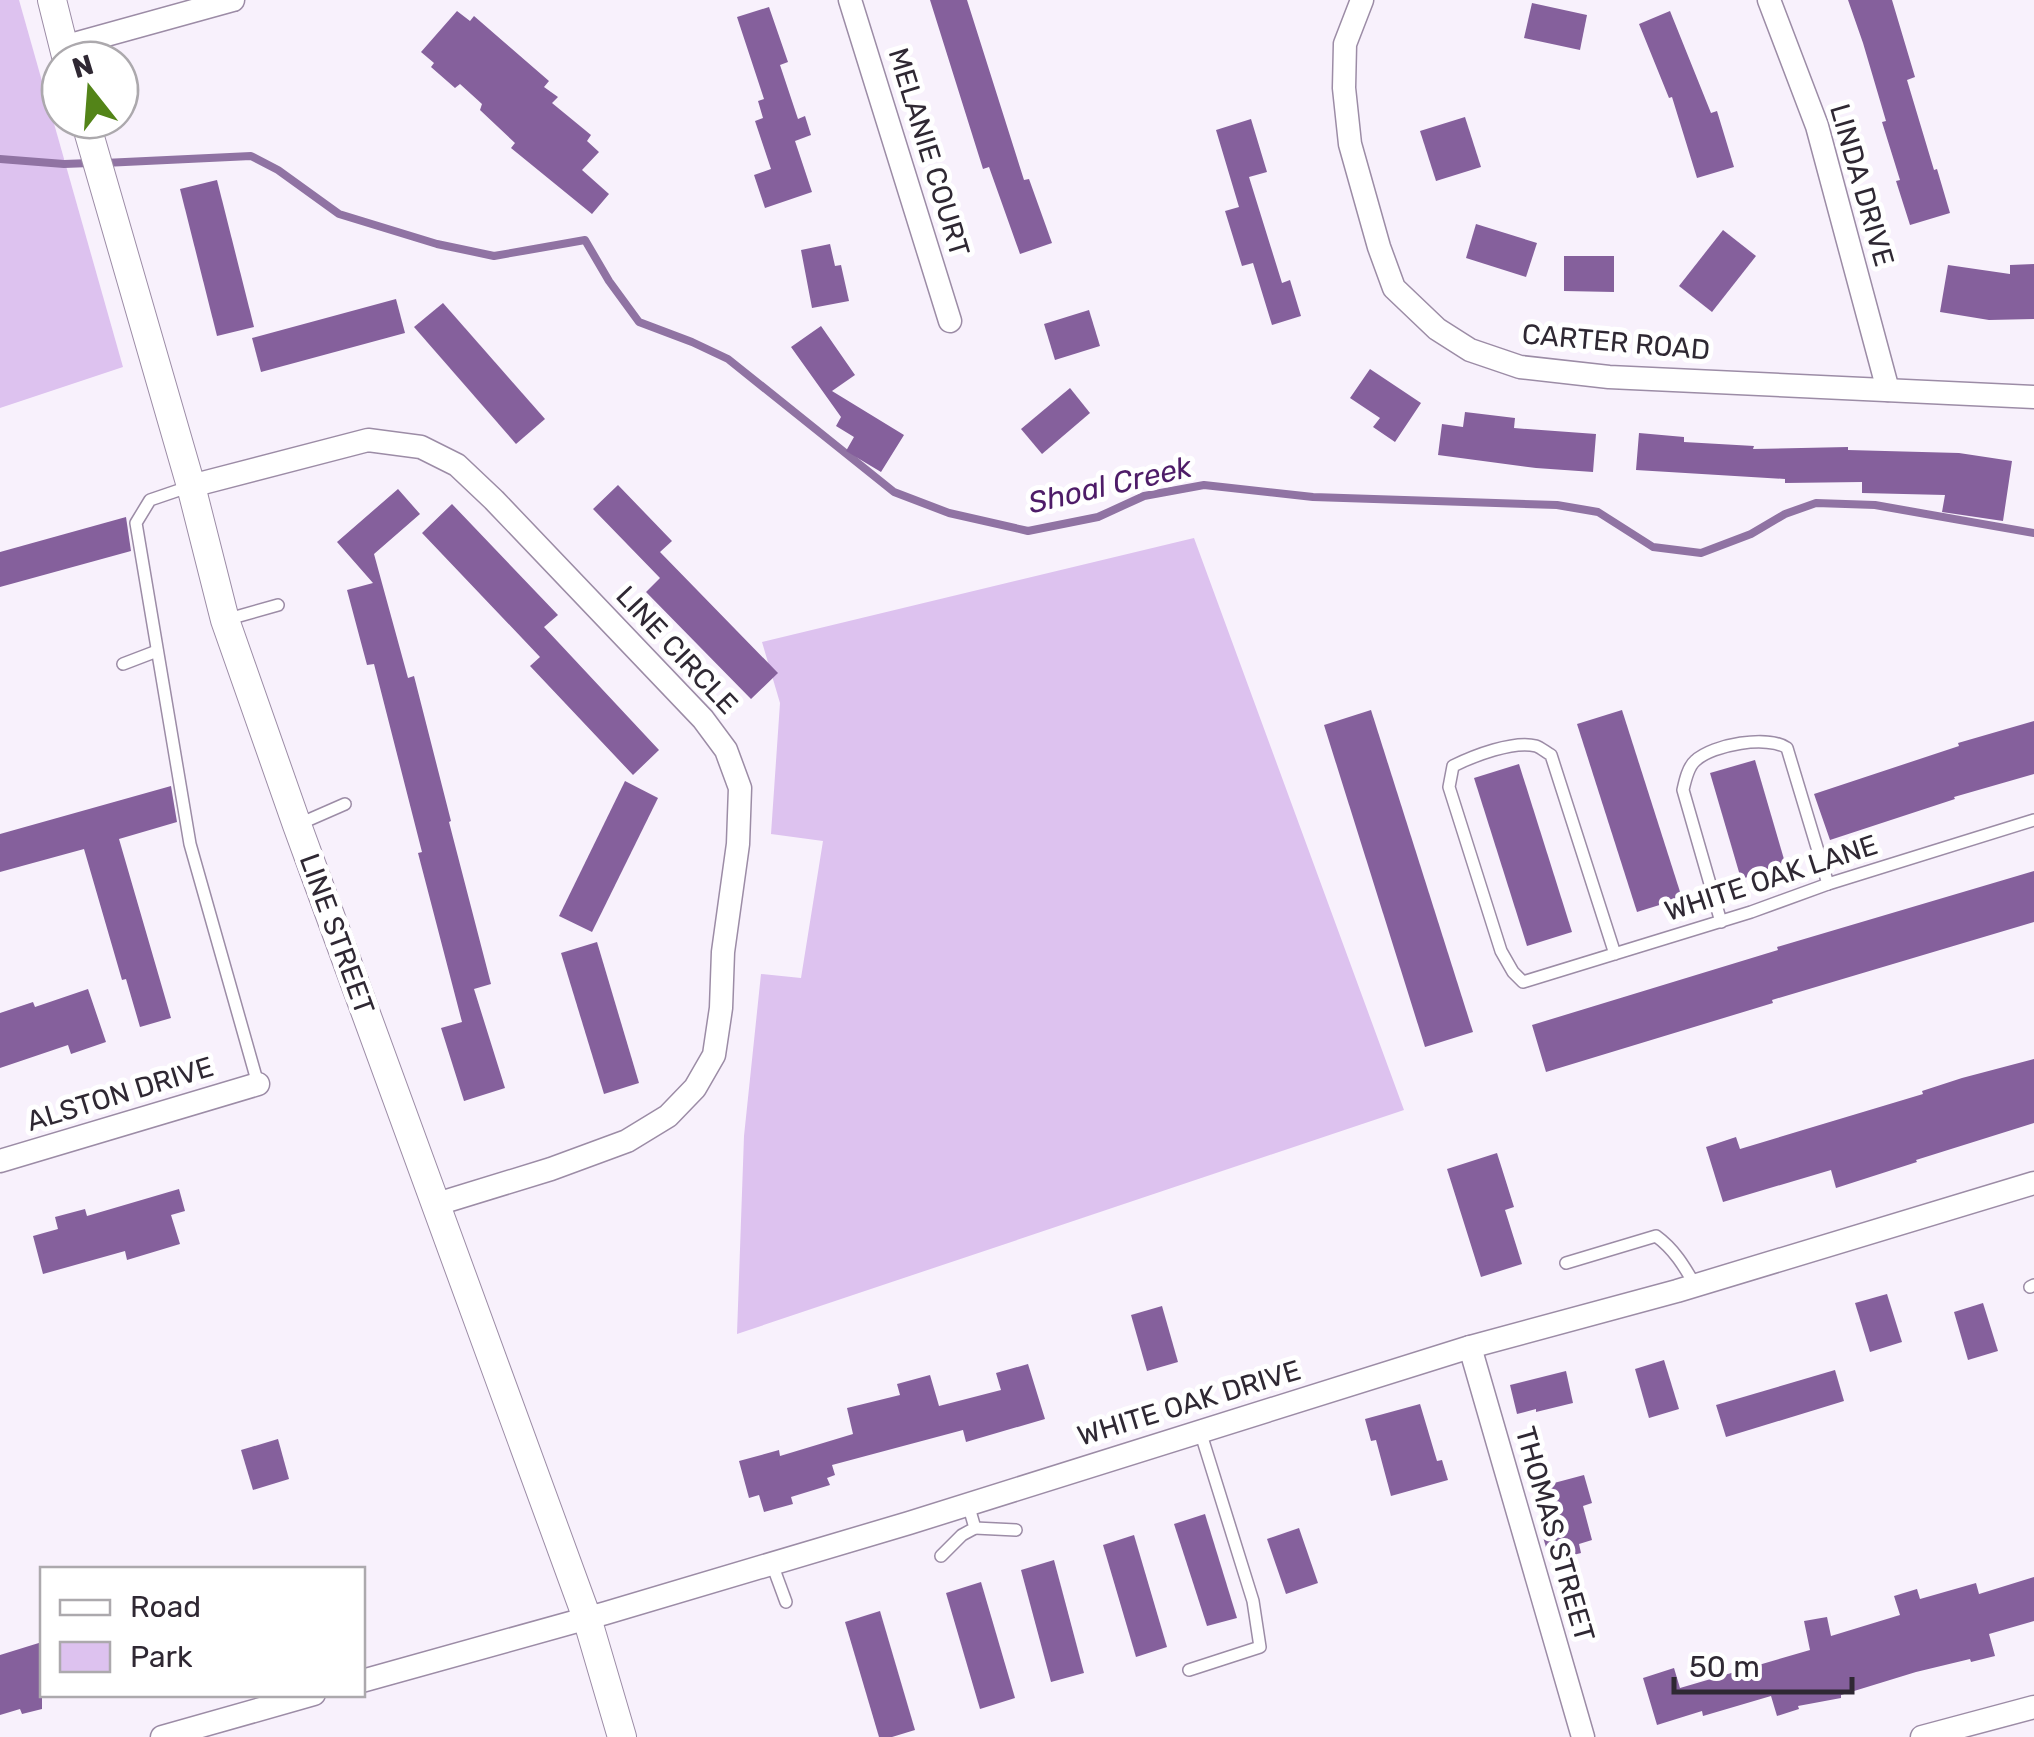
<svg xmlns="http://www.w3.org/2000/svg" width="2034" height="1737" viewBox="0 0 2034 1737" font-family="Rubik,sans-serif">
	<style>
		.green { fill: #ddc2ef }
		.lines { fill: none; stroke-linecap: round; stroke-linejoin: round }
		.stream { stroke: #9073a3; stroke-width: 8 }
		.building { fill: #85609c }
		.service-casing { stroke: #9c8ca6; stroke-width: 14 }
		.minor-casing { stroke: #9c8ca6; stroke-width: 25 }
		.tertiary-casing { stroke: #9c8ca6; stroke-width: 30 }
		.service { stroke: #fff; stroke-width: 11 }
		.minor { stroke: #fff; stroke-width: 22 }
		.tertiary { stroke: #fff; stroke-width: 28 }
		.labels { text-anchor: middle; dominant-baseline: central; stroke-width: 10; stroke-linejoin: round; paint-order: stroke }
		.street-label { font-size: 28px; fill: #2f2833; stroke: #fff }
		.water-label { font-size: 30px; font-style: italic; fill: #4e1c68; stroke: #fff }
	</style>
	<rect width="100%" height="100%" fill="#f8f1fc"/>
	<g class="green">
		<polygon points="0,0 19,0 123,367 0,408"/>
		<polygon points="1194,538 1404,1110 737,1334 744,1136 761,974 801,978 823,841 771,834 780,703 762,642"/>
	</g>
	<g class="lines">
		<g class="stream">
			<polyline points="0,159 64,164 90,163"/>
			<polyline points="104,163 251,156 278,170 339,214 437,244 494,256 585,240 609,281 639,322 692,342 728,359 894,492 949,513 1028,531 1098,517 1144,496 1204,485 1313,497 1557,505 1598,512 1653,547 1701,553 1751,534 1785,514 1816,503 1875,505 2034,533"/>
		</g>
	</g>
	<g class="building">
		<polygon points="930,0 967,0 1024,180 1029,179 1052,243 1020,254 989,167 983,169"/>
		<polygon points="1848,0 1892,0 1915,77 1907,80 1934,170 1937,169 1950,213 1910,225 1896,181 1900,180 1882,122 1886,121 1863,43"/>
		<polygon points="1532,3 1587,15 1580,50 1524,38"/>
		<polygon points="769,7 788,62 780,65 798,119 805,116 811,135 795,141 812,192 765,208 754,175 771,169 755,121 763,118 758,101 764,99 737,17"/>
		<polygon points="457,11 470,21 474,16 549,81 544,87 558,97 552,103 591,135 587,141 599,152 582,170 609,194 592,214 511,148 515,143 480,110 482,104 460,84 455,88 431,67 434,63 421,52"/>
		<polygon points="1670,11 1711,113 1717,111 1734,167 1697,178 1672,97 1669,98 1639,24"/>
		<polygon points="1465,117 1481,167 1436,181 1420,131"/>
		<polygon points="1251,119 1267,172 1249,177 1282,283 1290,280 1301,316 1272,325 1253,263 1242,266 1225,211 1239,207 1216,130"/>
		<polygon points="217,180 254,327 217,336 180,189"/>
		<polygon points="1476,224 1537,243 1526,277 1466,258"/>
		<polygon points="1723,230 1756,256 1712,312 1679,286"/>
		<polygon points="830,244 835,266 841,265 849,301 812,308 801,250"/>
		<polygon points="1564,256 1614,256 1614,292 1564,291"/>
		<polygon points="2034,264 2034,319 1989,320 1940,312 1948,265 2010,274 2010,265"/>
		<polygon points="396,299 405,333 261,372 252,338"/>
		<polygon points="443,303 545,419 516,444 414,327"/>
		<polygon points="1089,310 1100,346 1055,360 1044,324"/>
		<polygon points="821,326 855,375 832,391 904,435 881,472 846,451 854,437 836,426 841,417 791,347"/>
		<polygon points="1370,369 1421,403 1395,442 1373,427 1380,418 1350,398"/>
		<polygon points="1070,388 1090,413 1042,454 1021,429"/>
		<polygon points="1465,412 1515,418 1514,428 1596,434 1593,472 1536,468 1438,455 1442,424 1463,427"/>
		<polygon points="1639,433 1684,437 1684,442 1754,446 1753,449 1848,447 1848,450 1959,453 2012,461 2003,521 1942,512 1945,495 1862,493 1862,482 1785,483 1785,479 1636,470"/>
		<polygon points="618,485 672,541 660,552 778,673 751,699 646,592 660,578 593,509"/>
		<polygon points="398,489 420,514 374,554 408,678 414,676 451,821 449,822 491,984 474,989 505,1088 464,1101 441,1028 462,1022 418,853 422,852 374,664 367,665 347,590 373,583 337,542"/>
		<polygon points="452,504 558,615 544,627 659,750 633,775 530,666 540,657 422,533"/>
		<polygon points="126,517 131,551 0,587 0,552"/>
		<polygon points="1371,710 1473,1032 1425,1047 1324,725"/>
		<polygon points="1622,710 1682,898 1637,912 1577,724"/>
		<polygon points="2034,721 2034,774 1954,797 1955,799 1830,840 1814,794 1959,746 1958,743"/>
		<polygon points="1755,760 1786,866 1741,879 1710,773"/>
		<polygon points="1519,764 1572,932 1527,946 1474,778"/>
		<polygon points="625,781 658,798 592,932 559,916"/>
		<polygon points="171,786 177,822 119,839 171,1018 140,1027 126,979 122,980 84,849 0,872 0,834"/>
		<polygon points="2034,871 2034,922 1772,1000 1773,1003 1546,1072 1532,1025 1778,950 1777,947"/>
		<polygon points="597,942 639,1083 604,1094 561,953"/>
		<polygon points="88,989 106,1042 71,1054 68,1045 0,1068 0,1013 33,1002 35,1007"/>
		<polygon points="2034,1059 2034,1123 1916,1160 1917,1162 1836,1188 1831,1170 1723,1202 1706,1147 1736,1137 1740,1149 1923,1094 1922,1091 1962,1078"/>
		<polygon points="1497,1153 1514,1207 1505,1210 1522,1264 1481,1277 1447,1169"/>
		<polygon points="179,1189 185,1211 171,1215 180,1244 127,1260 125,1251 43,1274 33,1236 58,1229 55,1217 85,1209 87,1216"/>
		<polygon points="1887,1294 1902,1342 1870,1352 1855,1303"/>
		<polygon points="1983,1303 1998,1351 1968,1360 1954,1312"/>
		<polygon points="1162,1306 1178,1362 1147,1371 1131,1315"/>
		<polygon points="1664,1360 1679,1409 1649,1418 1635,1369"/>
		<polygon points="1028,1364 1045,1419 966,1442 963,1430 832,1465 835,1475 827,1478 830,1485 791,1497 793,1504 764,1512 759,1495 749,1498 739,1461 779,1450 780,1456 853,1434 847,1408 900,1395 897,1384 930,1375 939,1406 1001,1390 996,1373"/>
		<polygon points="1835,1370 1844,1401 1726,1437 1716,1405"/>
		<polygon points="1566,1371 1573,1403 1536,1412 1536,1409 1517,1414 1510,1385"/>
		<polygon points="1420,1404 1437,1461 1442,1460 1448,1480 1391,1496 1376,1440 1371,1441 1365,1419"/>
		<polygon points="278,1439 289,1479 253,1490 241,1450"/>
		<polygon points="1584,1475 1592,1503 1583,1506 1592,1540 1579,1544 1581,1553 1550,1561 1543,1537 1552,1535 1539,1487"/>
		<polygon points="1205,1514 1237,1618 1207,1626 1174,1524"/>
		<polygon points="1299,1528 1318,1583 1286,1594 1267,1539"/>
		<polygon points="1134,1535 1167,1647 1136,1657 1103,1545"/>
		<polygon points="1054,1560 1084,1673 1051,1682 1021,1570"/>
		<polygon points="2034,1577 2034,1621 1989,1634 1995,1656 1971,1662 1970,1659 1916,1672 1841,1695 1841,1698 1798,1706 1799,1709 1777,1716 1771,1696 1703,1716 1702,1711 1657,1725 1643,1678 1674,1668 1680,1688 1810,1650 1804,1621 1827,1617 1831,1636 1900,1615 1894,1596 1917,1589 1920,1599 1976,1583 1979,1594"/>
		<polygon points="981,1582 1015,1698 980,1709 946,1593"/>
		<polygon points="880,1611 915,1730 892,1737 879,1737 845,1622"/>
		<polygon points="42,1642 42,1709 22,1714 20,1709 0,1715 0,1655"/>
	</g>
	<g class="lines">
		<defs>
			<g id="service">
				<polyline points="191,486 150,500 136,523 190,844 258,1084"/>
				<polyline points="225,620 278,605"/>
				<polyline points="123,664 157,651"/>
				<polyline points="297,825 345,804"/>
				<path d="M 1721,922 L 1683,790 C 1685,781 1688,767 1695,761 C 1713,744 1768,735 1787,748 L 1828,884"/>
				<path d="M 1615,954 L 1551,755 C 1547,753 1540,747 1536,746 C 1514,740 1473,756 1453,766 L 1449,787 L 1501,951 L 1513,972 L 1523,982 L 1751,912 L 1828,884 L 2034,820"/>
				<path d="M 1566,1263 L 1656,1236 C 1674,1249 1684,1266 1695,1285"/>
				<polyline points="2030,1287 2034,1285"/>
				<polyline points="975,1528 1016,1530"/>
				<polyline points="941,1556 962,1535 975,1528 968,1504"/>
				<polyline points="772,1564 786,1602"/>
				<polyline points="1189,1670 1260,1647 1253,1601 1200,1431"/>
			</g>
			<g id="minor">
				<polyline points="850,0 950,321"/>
				<polyline points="1362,0 1345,44 1344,88 1350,144 1379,247 1394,288 1437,329 1470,350 1520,367 1609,377 2034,397"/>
				<polyline points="1769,0 1817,126 1888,390"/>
				<polyline points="63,47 233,0"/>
				<polyline points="191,486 368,440 421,447 457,465 494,500 703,719 726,750 740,788 738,844 723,952 721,1008 714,1055 695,1088 668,1116 627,1141 551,1169 437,1204"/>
				<polyline points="0,1161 258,1084"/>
				<polyline points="1470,1347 1583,1737"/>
				<polyline points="362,1681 606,1613 909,1523 1470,1347 1677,1291 2034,1183"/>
				<polyline points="162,1737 314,1694"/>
				<polyline points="1922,1737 2034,1707"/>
			</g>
			<g id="tertiary">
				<polyline points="52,0 67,60"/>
				<polyline points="85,120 191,486 225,620 297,825 587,1618 622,1737"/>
			</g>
		</defs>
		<use href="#service" class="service-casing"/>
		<use href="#minor" class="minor-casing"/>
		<use href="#tertiary" class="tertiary-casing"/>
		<use href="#service" class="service"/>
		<use href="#minor" class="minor"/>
		<use href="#tertiary" class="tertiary"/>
	</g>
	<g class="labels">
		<g class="street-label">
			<text transform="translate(929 152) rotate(73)">MELANIE COURT</text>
			<text transform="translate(1862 185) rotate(74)">LINDA DRIVE</text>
			<text transform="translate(1616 342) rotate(5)">CARTER ROAD</text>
			<text transform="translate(677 650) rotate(47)">LINE CIRCLE</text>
			<text transform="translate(1771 878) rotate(-18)">WHITE OAK LANE</text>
			<text transform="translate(337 934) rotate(70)">LINE STREET</text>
			<text transform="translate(120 1094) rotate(-17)">ALSTON DRIVE</text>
			<text transform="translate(1189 1403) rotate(-17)">WHITE OAK DRIVE</text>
			<text transform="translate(1555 1534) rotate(74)">THOMAS STREET</text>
		</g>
		<g class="water-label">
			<text transform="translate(1110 485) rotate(-13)">Shoal Creek</text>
		</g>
	</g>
	<rect x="40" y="1567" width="325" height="130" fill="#ffffff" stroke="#aca9ad" stroke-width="2.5"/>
	<rect x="60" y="1600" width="50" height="15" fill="#ffffff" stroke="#aca9ad" stroke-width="2.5"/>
	<text x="130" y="1617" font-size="30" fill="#2f2833">Road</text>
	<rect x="60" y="1642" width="50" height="30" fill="#ddc2ef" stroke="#aca9ad" stroke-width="2.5"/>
	<text x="130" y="1667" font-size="30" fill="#2f2833">Park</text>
	<g transform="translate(90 90) rotate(343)"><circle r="48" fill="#ffffff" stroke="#aca9ad" stroke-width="2.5"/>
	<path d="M0-8L18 38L0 25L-18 38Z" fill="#538418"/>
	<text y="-15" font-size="28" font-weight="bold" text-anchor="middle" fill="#2f2833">N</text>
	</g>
	<path d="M1674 1677v15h178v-15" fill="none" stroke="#2f2833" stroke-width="5"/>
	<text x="1689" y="1677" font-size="30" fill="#2f2833" stroke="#ffffff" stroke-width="8" paint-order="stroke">50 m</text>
</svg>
